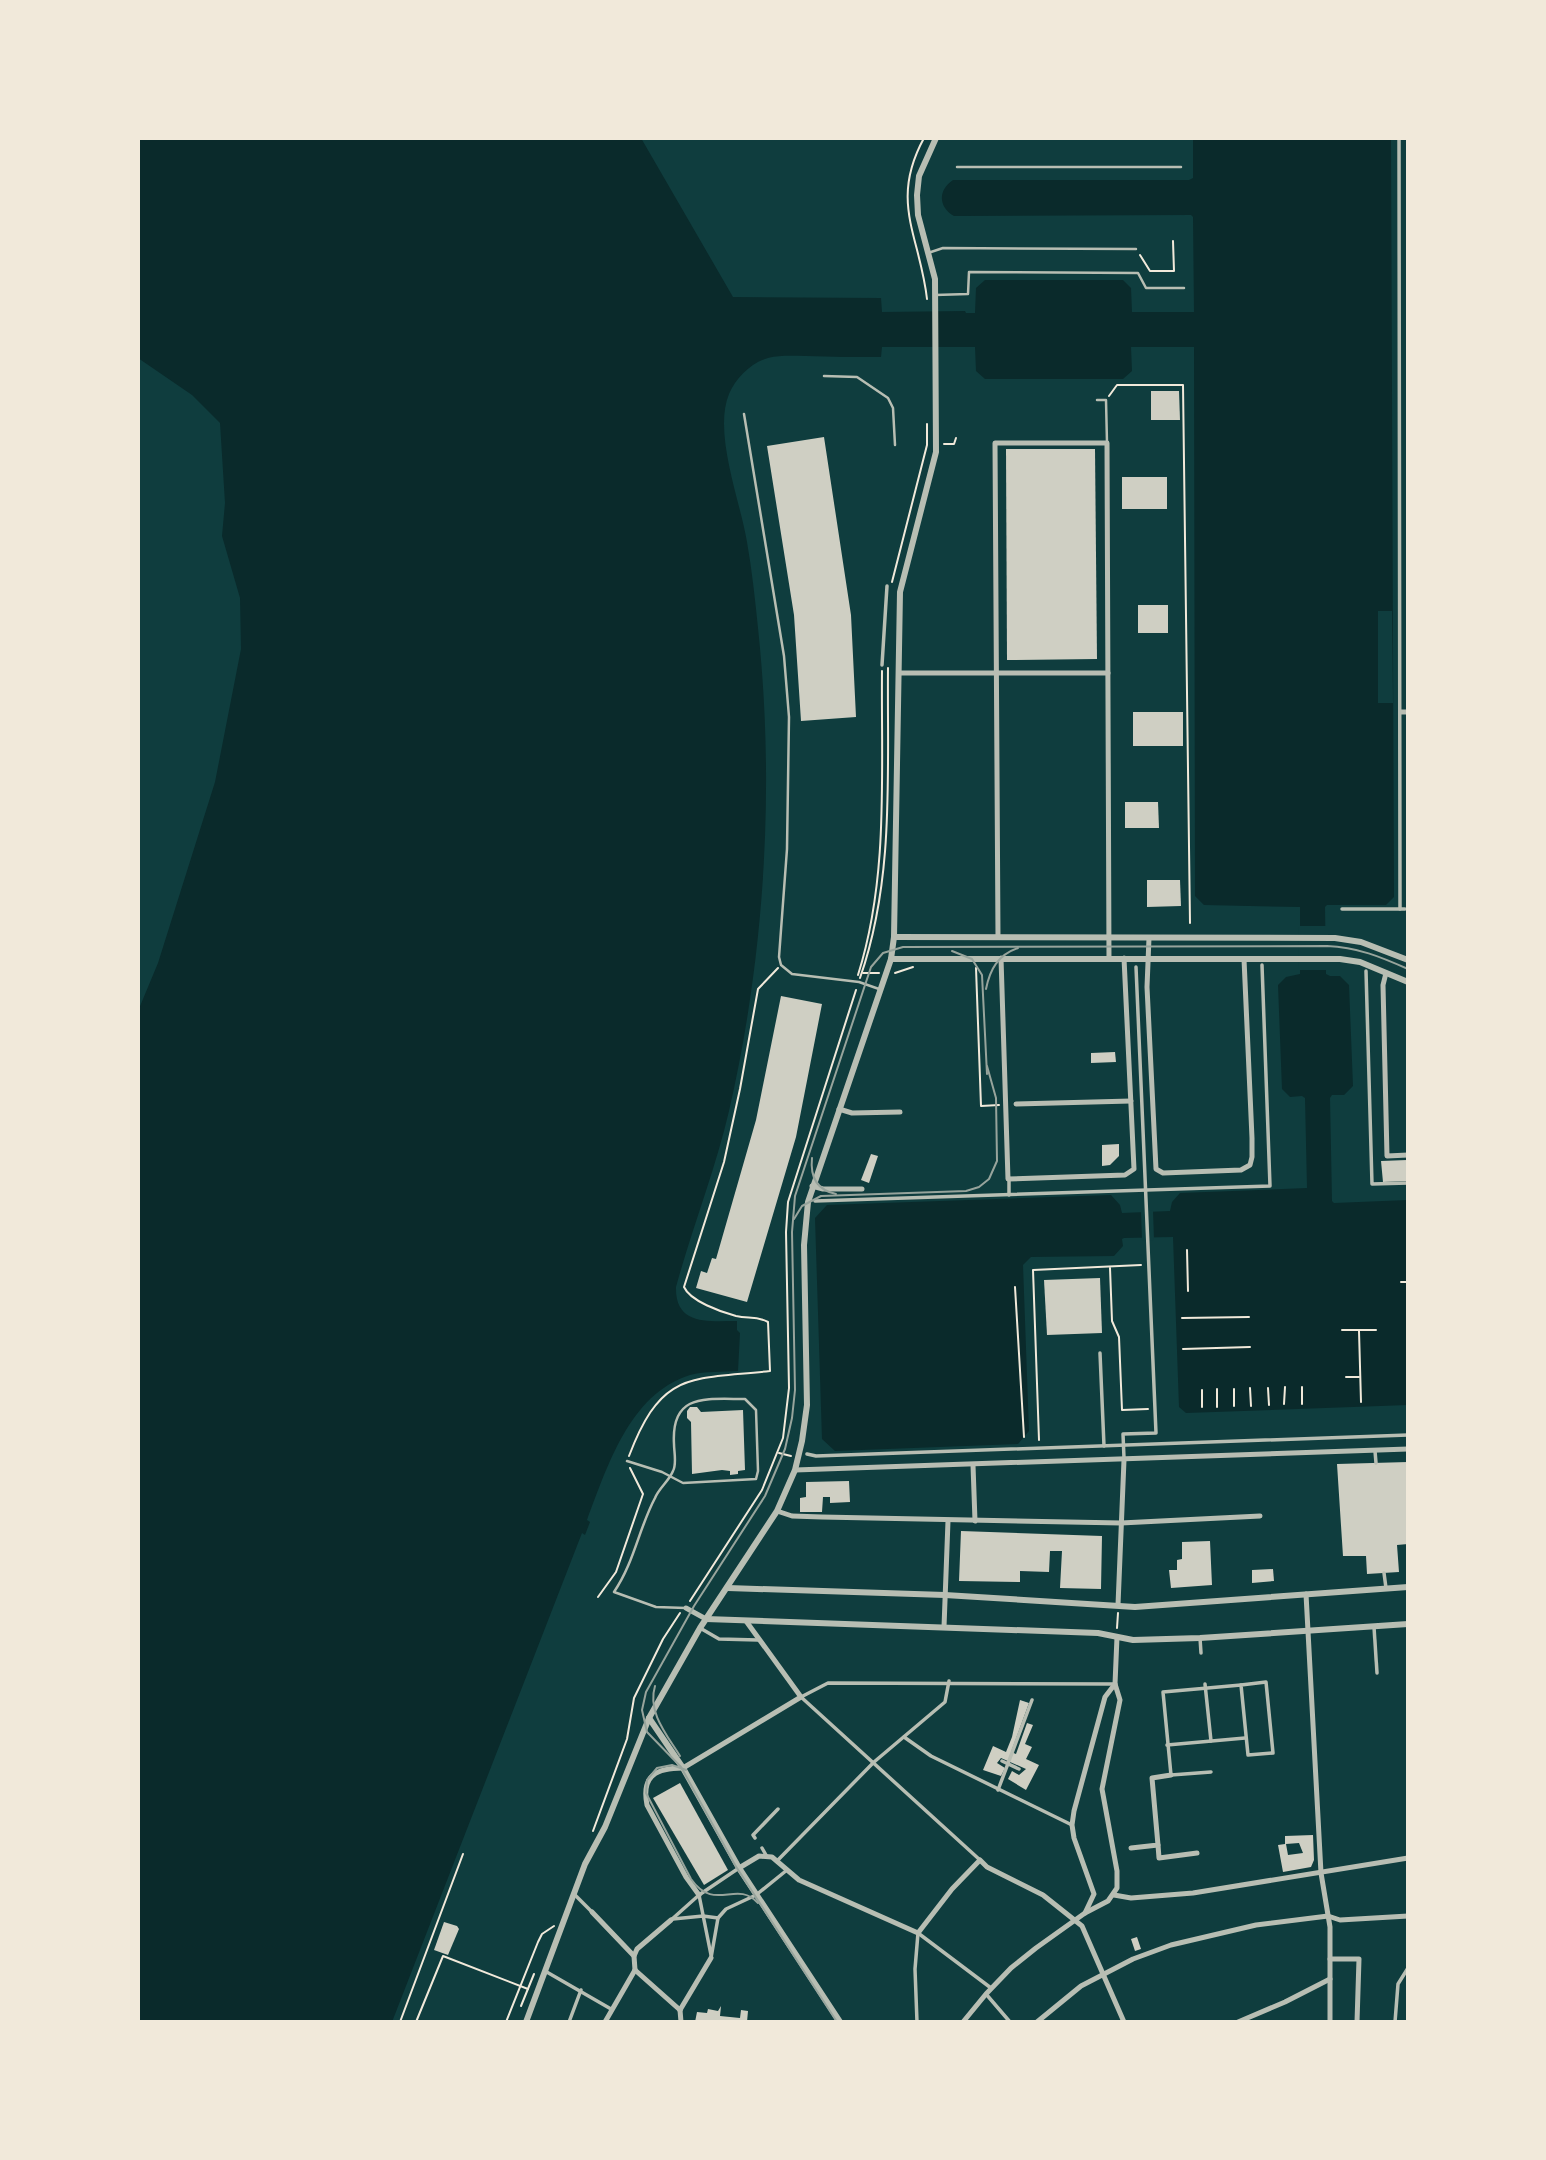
<svg xmlns="http://www.w3.org/2000/svg" width="1546" height="2160" viewBox="0 0 1546 2160" font-family="Commissioner,sans-serif">
	<style>
		.water { fill: #0a2a2b }
		.pier { fill: #0f3d3e }
		.building { fill: #cfcfc3; fill-rule: evenodd }
		.lines { fill: none; stroke-linecap: round; stroke-linejoin: round }
		.path { stroke: #f1e9da; stroke-width: 2 }
		.service { stroke: #b8beb3; stroke-width: 2.5 }
		.pedestrian { stroke: #b8beb3; stroke-width: 3.5 }
		.minor { stroke: #b8beb3; stroke-width: 5 }
		.tertiary { stroke: #b8beb3; stroke-width: 6 }
		.tram { stroke: #97a49c; stroke-width: 2 }
	</style>
	<rect width="100%" height="100%" fill="#0f3d3e"/>
	<path class="water" d="M 138,138 L 641,138 L 733,297 L 881,298 L 882,312 L 965,311 L 966,313 L 975,313 L 976,288 L 985,280 L 1123,280 L 1131,288 L 1132,312 L 1194,312 L 1193,217 L 1191,215 L 954,216 C 938,207 938,190 953,180 L 1189,180 L 1193,178 L 1193,138 L 1391,138 L 1394,897 L 1386,905 L 1327,905 L 1325,907 L 1326,974 L 1330,976 L 1340,976 L 1349,985 L 1353,1086 L 1344,1095 L 1332,1095 L 1330,1098 L 1332,1201 L 1334,1203 L 1408,1200 L 1408,1405 L 1186,1413 L 1179,1407 L 1173,1237 L 1124,1238 L 1122,1239 L 1123,1246 L 1114,1256 L 1031,1257 L 1023,1265 L 1029,1431 L 1018,1444 L 835,1451 L 822,1439 L 815,1218 L 827,1205 L 1111,1195 L 1120,1205 L 1122,1213 L 1170,1211 L 1172,1202 L 1180,1193 L 1307,1188 L 1305,1098 L 1302,1096 L 1290,1097 L 1282,1089 L 1278,985 L 1286,977 L 1300,974 L 1300,907 L 1204,905 L 1195,896 L 1194,347 L 1131,347 L 1132,371 L 1123,379 L 985,379 L 976,371 L 975,347 L 882,347 L 881,357 C 856,357 831,357 806,356 C 793,356 780,355 768,358 C 751,363 736,378 729,394 C 713,433 740,500 747,542 C 752,570 755,599 758,628 C 775,787 765,955 729,1111 C 715,1171 692,1228 676,1287 C 675,1326 709,1321 737,1321 L 737,1330 L 740,1333 L 738,1371 C 723,1372 705,1371 690,1375 C 629,1394 607,1468 587,1520 L 590,1522 L 585,1535 L 582,1533 L 392,2022 L 138,2022 L 138,1011 L 158,963 L 215,782 L 241,649 L 240,598 L 222,536 L 225,503 L 220,423 L 192,395 L 138,358 Z"/>
	<g class="pier">
		<polygon points="1378,611 1392,611 1393,703 1378,703"/>
		<polygon points="1298,926 1329,926 1329,970 1299,970"/>
		<polygon points="1153,1210 1154,1240 1142,1241 1141,1211"/>
	</g>
	<g class="building">
		<polygon points="1151,391 1179,391 1180,420 1151,420"/>
		<polygon points="824,437 851,615 856,717 801,721 794,615 767,446"/>
		<polygon points="1006,449 1095,449 1097,659 1007,660"/>
		<rect x="1122" y="477" width="45" height="32"/>
		<rect x="1138" y="605" width="30" height="28"/>
		<rect x="1133" y="712" width="50" height="34"/>
		<polygon points="1125,802 1158,802 1159,828 1125,828"/>
		<polygon points="1147,880 1180,880 1181,906 1147,907"/>
		<polygon points="781,996 822,1004 796,1137 747,1302 696,1288 701,1271 707,1273 712,1258 716,1259 756,1120"/>
		<polygon points="1115,1052 1116,1062 1091,1063 1091,1053"/>
		<polygon points="1119,1144 1119,1156 1110,1165 1102,1166 1102,1145"/>
		<polygon points="871,1154 878,1156 869,1183 861,1180"/>
		<polygon points="1407,1160 1408,1181 1383,1182 1381,1161"/>
		<polygon points="1100,1278 1102,1333 1047,1335 1044,1280"/>
		<polygon points="690,1407 697,1407 701,1412 743,1410 745,1470 738,1471 738,1474 730,1475 730,1471 722,1470 692,1474 691,1422 687,1418 687,1411"/>
		<polygon points="1408,1462 1408,1544 1397,1545 1399,1572 1367,1574 1366,1556 1343,1556 1337,1464"/>
		<polygon points="849,1481 850,1502 830,1503 830,1497 823,1497 822,1512 800,1512 800,1498 806,1497 806,1482"/>
		<polygon points="961,1531 1102,1536 1101,1589 1060,1588 1062,1551 1050,1551 1049,1572 1020,1571 1020,1582 959,1581"/>
		<polygon points="1210,1541 1212,1585 1171,1588 1169,1570 1177,1570 1177,1560 1182,1559 1182,1542"/>
		<polygon points="1273,1569 1274,1581 1252,1583 1252,1570"/>
		<polygon points="1020,1700 1029,1703 1011,1752 1016,1754 1027,1723 1033,1725 1025,1744 1032,1747 1026,1759 1039,1765 1026,1790 1008,1779 1012,1771 1019,1775 1026,1769 1001,1758 997,1763 1005,1768 1001,1776 983,1770 993,1746 1006,1752 1012,1737"/>
		<polygon points="680,1783 728,1870 704,1885 653,1798"/>
		<path d="M 1313,1835 L 1314,1860 L 1311,1867 L 1283,1872 L 1278,1845 L 1285,1844 L 1285,1836 ZM 1299,1843 L 1303,1853 L 1288,1855 L 1286,1844 Z"/>
		<polygon points="444,1922 457,1926 459,1929 448,1955 434,1950"/>
		<polygon points="1137,1937 1141,1949 1135,1951 1131,1939"/>
		<polygon points="721,2006 720,2016 740,2018 741,2010 748,2011 747,2022 695,2022 697,2012 707,2013 708,2009 718,2011"/>
	</g>
	<g class="lines">
		<g class="path">
			<path d="M 924,138 C 889,202 920,236 927,299"/>
			<polyline points="1140,255 1150,271 1174,271 1173,241"/>
			<polyline points="1109,396 1117,385 1183,385 1190,923"/>
			<polyline points="944,444 954,444 956,438"/>
			<polyline points="892,582 927,445 927,424"/>
			<polyline points="976,968 981,1106 999,1105"/>
			<polyline points="863,973 879,973"/>
			<polyline points="895,973 913,967"/>
			<path d="M 858,975 C 889,877 881,772 882,671"/>
			<path d="M 860,978 C 895,878 887,771 888,668"/>
			<polyline points="1187,1250 1188,1291"/>
			<polyline points="1110,1268 1112,1321 1119,1337 1122,1410 1148,1409"/>
			<polyline points="1401,1282 1408,1282"/>
			<polyline points="1015,1287 1024,1437"/>
			<polyline points="1182,1318 1249,1317"/>
			<polyline points="1342,1330 1376,1330"/>
			<polyline points="1359,1331 1361,1402"/>
			<polyline points="1183,1349 1250,1347"/>
			<polyline points="1346,1377 1359,1377"/>
			<polyline points="1302,1387 1302,1404"/>
			<polyline points="1250,1388 1251,1406"/>
			<polyline points="1268,1388 1269,1405"/>
			<polyline points="1217,1389 1217,1407"/>
			<polyline points="1234,1389 1234,1406"/>
			<polyline points="1202,1390 1202,1407"/>
			<polyline points="1284,1404 1285,1387"/>
			<polyline points="1039,1440 1033,1270 1141,1265"/>
			<polyline points="779,1453 791,1456"/>
			<path d="M 629,1456 C 662,1370 689,1380 770,1371 L 768,1322 C 755,1315 749,1319 736,1316 C 721,1312 690,1301 684,1287 L 724,1162 L 740,1089 L 758,989 L 778,968"/>
			<polyline points="598,1597 616,1572 643,1494 630,1468"/>
			<polyline points="690,1601 762,1490 783,1438 789,1388 786,1232 788,1202 856,990"/>
			<polyline points="1117,1628 1118,1613"/>
			<polyline points="593,1831 627,1739 634,1698 663,1639 680,1613"/>
			<polyline points="521,2006 534,1974"/>
			<polyline points="400,2022 463,1854"/>
			<polyline points="416,2022 443,1956 528,1989"/>
			<polyline points="506,2022 538,1942 542,1934 554,1926"/>
		</g>
		<g class="service">
			<polyline points="957,167 1181,167"/>
			<polyline points="931,252 943,248 1136,249"/>
			<polyline points="935,295 968,294 969,272 1138,273 1146,288 1184,288"/>
			<polyline points="824,376 857,377 888,398 893,408 895,445"/>
			<polyline points="1097,400 1106,400 1107,443"/>
			<polyline points="744,414 784,656 789,717 787,849 779,957 781,965 792,974 859,982 879,989"/>
			<path d="M 627,1461 L 662,1472 L 683,1483 L 756,1479 L 758,1471 L 756,1410 L 745,1399 C 705,1399 671,1393 674,1444 C 674,1452 677,1464 673,1471 C 669,1481 659,1488 655,1498 C 639,1528 634,1563 614,1592 L 656,1607 L 686,1608"/>
		</g>
		<g class="pedestrian">
			<polyline points="1399,138 1400,909"/>
			<polyline points="882,665 887,586"/>
			<polyline points="1342,909 1405,909"/>
			<polyline points="1366,971 1372,1184 1408,1183"/>
			<polyline points="1009,1180 1009,1195"/>
			<polyline points="815,1201 1270,1186 1262,965"/>
			<polyline points="1100,1353 1104,1446"/>
			<polyline points="1375,1451 1376,1463"/>
			<polyline points="807,1454 816,1456 1408,1435"/>
			<polyline points="1124,1458 1123,1434 1156,1433 1136,967"/>
			<polyline points="1384,1573 1386,1588"/>
			<polyline points="1374,1627 1377,1673"/>
			<polyline points="700,1628 719,1639 758,1640"/>
			<polyline points="1200,1638 1201,1653"/>
			<polygon points="1266,1682 1273,1753 1248,1755 1241,1685"/>
			<polyline points="1205,1684 1211,1741"/>
			<polyline points="904,1737 931,1756 1072,1825"/>
			<polyline points="1167,1745 1245,1738"/>
			<polyline points="1002,1761 1019,1769"/>
			<polyline points="1211,1772 1171,1775 1163,1692 1241,1685"/>
			<polyline points="998,1790 1032,1700"/>
			<polyline points="755,1838 753,1835 778,1809"/>
			<polyline points="762,1848 766,1855"/>
			<polyline points="980,1860 801,1697 828,1683 1115,1684"/>
			<polyline points="777,1861 874,1762 945,1702 949,1681"/>
			<polyline points="575,1895 592,1912"/>
			<polyline points="699,1895 711,1955"/>
			<polyline points="673,1919 703,1916 718,1918"/>
			<polyline points="671,1920 699,1895 739,1868"/>
			<polyline points="918,1933 991,1988"/>
			<polyline points="711,1958 718,1918 726,1909 756,1895 787,1870"/>
			<polyline points="545,1971 611,2009"/>
			<polyline points="986,1994 1010,2022"/>
			<polyline points="569,2022 581,1990"/>
			<polyline points="917,2022 915,1969 918,1933"/>
			<polyline points="1395,2022 1398,1984 1408,1968"/>
		</g>
		<g class="minor">
			<polyline points="900,673 1108,673"/>
			<polyline points="1401,712 1408,712"/>
			<polyline points="998,937 995,443 1107,443 1109,958"/>
			<polyline points="1149,938 1147,987 1156,1169 1163,1173 1241,1170 1250,1165 1252,1157 1252,1138 1244,959"/>
			<polyline points="1001,958 1008,1179 1125,1175 1134,1169 1124,958"/>
			<polyline points="1386,973 1383,985 1387,1156 1408,1155"/>
			<polyline points="1016,1104 1131,1101"/>
			<polyline points="839,1109 852,1113 900,1112"/>
			<polyline points="812,1186 823,1189 862,1189"/>
			<polyline points="973,1465 975,1521"/>
			<polyline points="795,1470 1408,1449"/>
			<polyline points="777,1511 792,1516 822,1517 1121,1523 1260,1516"/>
			<polyline points="1306,1594 1321,1873 1330,1927 1330,2022"/>
			<polyline points="1118,1605 1124,1460"/>
			<polyline points="686,1608 706,1619"/>
			<polyline points="944,1627 948,1521"/>
			<polyline points="1158,1845 1159,1858 1197,1853"/>
			<polyline points="1131,1848 1158,1845 1152,1778 1171,1775"/>
			<polyline points="739,1868 759,1856 772,1857 799,1880 918,1933 952,1889 980,1860 987,1867 1043,1895 1082,1926 1124,2022"/>
			<path d="M 699,1895 L 686,1877 L 647,1805 C 641,1775 657,1768 683,1768 L 801,1697 L 746,1621"/>
			<polyline points="1114,1895 1131,1898 1193,1893 1408,1858"/>
			<polyline points="592,1912 634,1956"/>
			<polyline points="1085,1913 1094,1894 1074,1838 1072,1825 1074,1811 1105,1697 1115,1684"/>
			<polyline points="1330,1959 1359,1959 1357,2022"/>
			<polyline points="635,1970 634,1956 637,1949 671,1920"/>
			<polyline points="635,1970 680,2010"/>
			<polyline points="680,2010 711,1958"/>
			<polyline points="680,2010 681,2022"/>
			<polyline points="605,2022 635,1970"/>
			<polyline points="963,2022 986,1994 1011,1968 1036,1948 1085,1913 1108,1901 1117,1888 1117,1871 1102,1789 1120,1700 1115,1684 1117,1637"/>
			<polyline points="1037,2022 1081,1986 1133,1959 1171,1945 1256,1925 1328,1916 1340,1920 1408,1916"/>
			<polyline points="1238,2022 1285,2002 1330,1979"/>
		</g>
		<g class="tertiary">
			<polyline points="894,937 1335,938 1361,942 1408,960"/>
			<polyline points="891,959 1340,959 1360,962 1408,982"/>
			<polyline points="728,1588 945,1595 1135,1607 1408,1587"/>
			<polyline points="706,1619 1098,1633 1133,1640 1200,1638 1408,1624"/>
			<polyline points="649,1718 683,1768 739,1868 840,2022"/>
			<polyline points="526,2022 585,1864 605,1827 649,1718 700,1628 777,1511 795,1470 802,1441 807,1405 804,1245 808,1202 891,959 894,937 900,592 936,452 935,279 918,215 917,195 919,176 936,138"/>
		</g>
		<g class="tram">
			<polyline points="952,951 972,959 982,975 987,1074"/>
			<path d="M 986,989 C 990,969 998,955 1018,948"/>
			<path d="M 812,1158 C 810,1177 817,1190 836,1194"/>
			<polyline points="794,1219 802,1206 821,1196 966,1191 979,1187 989,1179 997,1161 996,1098 987,1066"/>
			<path d="M 655,1686 C 647,1712 667,1735 680,1756"/>
			<path d="M 686,1770 L 672,1765 L 657,1768 L 647,1780 L 646,1793 L 691,1879 C 715,1913 736,1879 758,1903"/>
			<path d="M 837,2022 L 735,1865 L 681,1767 L 647,1732 L 642,1710 L 646,1692 L 694,1606 L 765,1496 L 785,1449 L 792,1418 L 795,1390 L 792,1232 L 795,1196 L 871,967 L 883,953 L 903,947 L 1327,946 C 1357,947 1381,957 1408,969"/>
		</g>
	</g>
	<rect width="1546" height="2160" fill="none" stroke="#f1e9da" stroke-width="280"/>
</svg>
